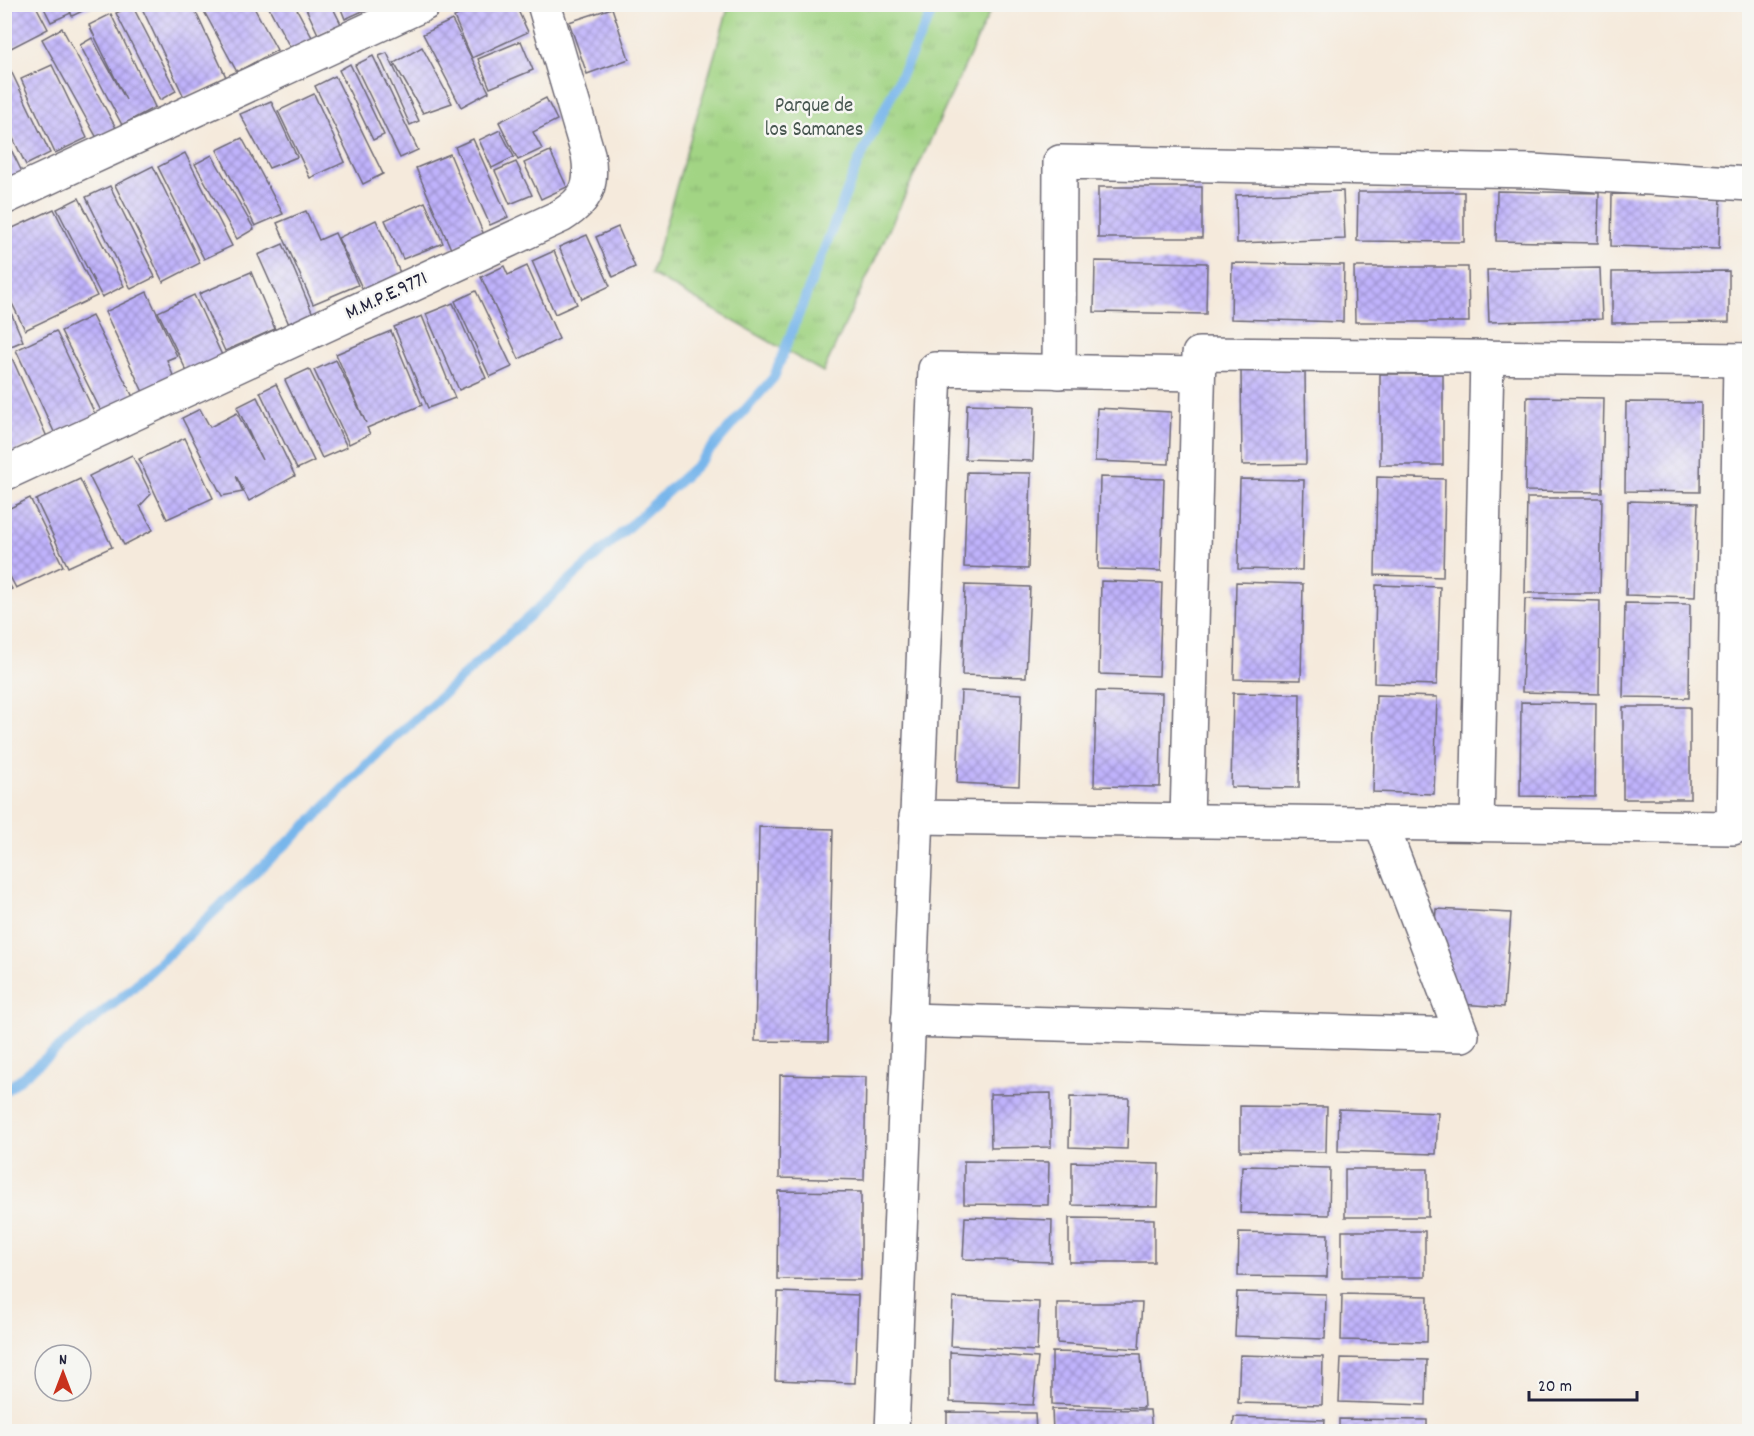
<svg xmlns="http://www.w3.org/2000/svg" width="1754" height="1436" viewBox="0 0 1754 1436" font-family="Dekko,sans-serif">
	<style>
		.park { fill: url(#park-tufts); stroke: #627b60; stroke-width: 1.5 }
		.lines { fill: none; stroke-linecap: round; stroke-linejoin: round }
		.stream { stroke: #78b6eb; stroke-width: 10 }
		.building { fill: url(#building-cross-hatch) }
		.minor-casing { stroke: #6c6873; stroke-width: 36 }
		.minor { stroke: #fff; stroke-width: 33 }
		.labels { text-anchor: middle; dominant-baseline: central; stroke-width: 5; stroke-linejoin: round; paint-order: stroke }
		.park-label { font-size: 21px; fill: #485751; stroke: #f6f6f2 }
		.street-label { font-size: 21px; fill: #22223b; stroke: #f6f6f2 }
	</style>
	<defs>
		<pattern id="park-tufts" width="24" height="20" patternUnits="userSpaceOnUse" patternTransform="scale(1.5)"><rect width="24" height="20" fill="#a2d484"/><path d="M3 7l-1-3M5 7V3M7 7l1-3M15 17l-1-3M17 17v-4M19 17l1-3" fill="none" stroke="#8bb673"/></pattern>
		<pattern id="building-cross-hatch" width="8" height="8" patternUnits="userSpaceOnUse" patternTransform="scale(1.5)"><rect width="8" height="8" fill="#c0b3fc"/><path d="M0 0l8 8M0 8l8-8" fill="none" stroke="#9c91cd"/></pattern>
	</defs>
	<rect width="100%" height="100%" fill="#f6f6f2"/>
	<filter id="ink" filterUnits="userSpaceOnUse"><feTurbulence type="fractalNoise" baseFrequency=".0167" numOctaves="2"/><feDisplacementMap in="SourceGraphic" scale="12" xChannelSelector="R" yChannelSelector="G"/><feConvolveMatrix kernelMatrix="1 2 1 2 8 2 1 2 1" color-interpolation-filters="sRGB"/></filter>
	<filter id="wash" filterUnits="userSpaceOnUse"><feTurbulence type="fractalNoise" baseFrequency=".008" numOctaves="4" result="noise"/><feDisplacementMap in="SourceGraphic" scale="24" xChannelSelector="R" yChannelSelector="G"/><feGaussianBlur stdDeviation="1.35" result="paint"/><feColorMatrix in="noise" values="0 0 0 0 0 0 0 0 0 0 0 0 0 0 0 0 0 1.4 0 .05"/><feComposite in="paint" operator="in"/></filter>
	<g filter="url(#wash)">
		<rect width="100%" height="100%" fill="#f5eadc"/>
		<polygon class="park" points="729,5 993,5 823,372 651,274"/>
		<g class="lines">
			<polyline class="stream" points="4,1092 129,991 309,823 380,751 696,466 774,377 858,163 936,4"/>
		</g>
		<g id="blocks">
			<g class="building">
				<polygon points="4,4 35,4 48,29 11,48 4,36"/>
				<polygon points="42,4 66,4 71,13 51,22"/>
				<polygon points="67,4 97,4 72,16"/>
				<polygon points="140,4 192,4 226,77 184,97"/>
				<polygon points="200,4 252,4 277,50 237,72"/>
				<polygon points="267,4 294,4 314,41 293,53"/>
				<polygon points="304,4 331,4 341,24 318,34"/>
				<polygon points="339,4 378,4 345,19"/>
				<polygon points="480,4 515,4 528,32 472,58 454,17"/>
				<polygon points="132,5 176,91 160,100 116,13"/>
				<polygon points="612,8 629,59 587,74 569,22"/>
				<polygon points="111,14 155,107 122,125 80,45 92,38 126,100 89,25"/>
				<polygon points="452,20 489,92 461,107 423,34"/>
				<polygon points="62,28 116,128 97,138 42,39"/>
				<polygon points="521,41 533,70 490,88 478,59"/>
				<polygon points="422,47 452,103 423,113 394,63"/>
				<polygon points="387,53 419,121 410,125 379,56"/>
				<polygon points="373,56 418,150 400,158 355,65"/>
				<polygon points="350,64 384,135 373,140 339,70"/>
				<polygon points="52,65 87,138 55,153 21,79"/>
				<polygon points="11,71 50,153 26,165 4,120 4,74"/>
				<polygon points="335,76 383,174 363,184 315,86"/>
				<polygon points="314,94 345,162 310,178 278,111"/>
				<polygon points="546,98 557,120 533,132 542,149 518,160 499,122"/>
				<polygon points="271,101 297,157 269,168 240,114"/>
				<polygon points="500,130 514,157 492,168 479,140"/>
				<polygon points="5,137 22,172 5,181"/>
				<polygon points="242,138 283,214 255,226 217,150"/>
				<polygon points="473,139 508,217 490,225 455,147"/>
				<polygon points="550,151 567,187 541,199 524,163"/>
				<polygon points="185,153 232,246 204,259 158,167"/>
				<polygon points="450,154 484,235 451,249 416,168"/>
				<polygon points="212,155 254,229 237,239 195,164"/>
				<polygon points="516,162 532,195 510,204 495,171"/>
				<polygon points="153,166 200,263 163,282 115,185"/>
				<polygon points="110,186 155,277 131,289 86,197"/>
				<rect x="1098" y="187" width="104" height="51"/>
				<polygon points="1343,191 1345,239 1237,243 1236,195"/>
				<polygon points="1497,191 1599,193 1598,243 1496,241"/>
				<polygon points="1358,192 1464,192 1464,242 1357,241"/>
				<polygon points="1612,194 1721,196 1719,249 1611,246"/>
				<polygon points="79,198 124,286 102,297 57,209"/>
				<polygon points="425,202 443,243 403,259 385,220"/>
				<polygon points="54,209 97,296 25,330 4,287 4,232"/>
				<polygon points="306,211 319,240 335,233 358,285 313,304 277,223"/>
				<polygon points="376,220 402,277 365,294 338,238"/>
				<polygon points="618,227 635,267 613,277 596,237"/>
				<polygon points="587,235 610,286 582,299 559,247"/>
				<polygon points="283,244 316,321 292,331 258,255"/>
				<polygon points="554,251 577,304 555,314 532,261"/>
				<polygon points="1095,261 1207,263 1206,314 1094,312"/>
				<polygon points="1232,263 1344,265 1343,322 1231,319"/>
				<polygon points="504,266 508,275 527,266 559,339 519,359 481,277"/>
				<polygon points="1354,267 1468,267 1469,322 1355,322"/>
				<polygon points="1600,268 1602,319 1489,322 1487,270"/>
				<polygon points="1729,271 1729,322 1612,323 1612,272"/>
				<polygon points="251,272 275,329 225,351 199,294"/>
				<polygon points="476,291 512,367 490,377 455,301"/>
				<polygon points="147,292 177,356 167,360 174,378 143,392 105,312"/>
				<polygon points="194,295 226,364 191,380 158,312"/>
				<polygon points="4,296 23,341 4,349"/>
				<polygon points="453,303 486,378 459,390 426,314"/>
				<polygon points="92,316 135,401 104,417 61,331"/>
				<polygon points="422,316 455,398 428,408 394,327"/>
				<polygon points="56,331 96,416 55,434 16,350"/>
				<polygon points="391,331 422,405 367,428 370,434 349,444 314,370 336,360 366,423 336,354"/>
				<polygon points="12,358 47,437 12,452 4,436 4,361"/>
				<polygon points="1241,368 1305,368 1306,464 1242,465"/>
				<polygon points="309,369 347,447 322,458 285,380"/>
				<rect x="1380" y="374" width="63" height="91"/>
				<polygon points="276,384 314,461 297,469 260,392"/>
				<polygon points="257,397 295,476 249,501 236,476 243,492 222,496 182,418 200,409 210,427 237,413 262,460 237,407"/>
				<polygon points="1527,397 1604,398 1602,492 1525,491"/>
				<polygon points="1626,402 1701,403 1700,492 1625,491"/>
				<polygon points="967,404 1035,406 1033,461 965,459"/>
				<polygon points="1097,408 1171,412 1169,464 1095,461"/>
				<polygon points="185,438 213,498 167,519 139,459"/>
				<polygon points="132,455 151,494 140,506 153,530 124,545 89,476"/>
				<polygon points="967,472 1031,473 1028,569 964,567"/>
				<polygon points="1100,477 1164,479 1161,571 1098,569"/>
				<polygon points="1377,477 1445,479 1443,577 1375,575"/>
				<polygon points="80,479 112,547 68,567 36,500"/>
				<polygon points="1240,479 1304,480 1302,570 1238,569"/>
				<polygon points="30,498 63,566 16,588 4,565 4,511"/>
				<polygon points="1527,498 1602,498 1600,593 1525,593"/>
				<polygon points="1628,501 1698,503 1695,597 1626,595"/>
				<polygon points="4,575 12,589 4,593"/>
				<polygon points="1101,581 1162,583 1159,676 1099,674"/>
				<polygon points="1236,582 1303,584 1301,680 1234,679"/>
				<polygon points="965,585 1030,587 1026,677 962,675"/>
				<polygon points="1376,585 1440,587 1437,685 1374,683"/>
				<polygon points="1525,599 1600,601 1599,694 1522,692"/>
				<polygon points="1625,603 1690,604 1689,698 1623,697"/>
				<polygon points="961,691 1022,694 1019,786 957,783"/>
				<polygon points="1096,691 1162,693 1160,787 1094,786"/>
				<polygon points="1233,693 1300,694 1299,788 1231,787"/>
				<polygon points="1376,695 1437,697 1434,794 1373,792"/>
				<polygon points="1521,702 1596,703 1595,797 1520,796"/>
				<rect x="1623" y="707" width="67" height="92"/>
				<polygon points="759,827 833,829 828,1042 755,1041"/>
				<polygon points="1436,909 1511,913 1504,1007 1430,1002"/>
				<polygon points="780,1075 866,1077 864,1180 779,1178"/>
				<polygon points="1051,1093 1051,1147 991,1148 990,1094"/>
				<polygon points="1070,1097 1129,1098 1127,1149 1069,1147"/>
				<polygon points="1240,1106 1327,1107 1326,1152 1240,1151"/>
				<polygon points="1339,1109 1438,1113 1436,1154 1338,1151"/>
				<polygon points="964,1161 1049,1162 1048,1205 964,1204"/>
				<polygon points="1072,1162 1159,1164 1158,1206 1072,1205"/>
				<polygon points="1242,1166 1330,1168 1329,1215 1240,1213"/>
				<rect x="1345" y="1169" width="83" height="48"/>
				<polygon points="778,1191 861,1192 861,1280 777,1279"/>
				<polygon points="965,1217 1052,1220 1051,1262 963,1259"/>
				<polygon points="1069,1218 1154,1219 1154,1262 1069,1262"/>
				<rect x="1342" y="1231" width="83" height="46"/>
				<polygon points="1239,1232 1328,1234 1327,1277 1238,1276"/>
				<polygon points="778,1292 858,1295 855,1383 775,1380"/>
				<polygon points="1237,1292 1326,1294 1325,1339 1235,1336"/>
				<polygon points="1342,1294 1428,1296 1427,1342 1341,1340"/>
				<polygon points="953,1298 1039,1302 1037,1351 951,1346"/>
				<polygon points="1057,1303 1142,1303 1139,1349 1057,1343"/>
				<polygon points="950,1352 1038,1358 1033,1405 950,1402"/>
				<polygon points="1052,1352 1141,1354 1144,1408 1052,1404"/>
				<polygon points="1240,1355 1323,1357 1322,1405 1238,1403"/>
				<polygon points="1341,1358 1427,1360 1426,1405 1339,1402"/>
				<polygon points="1052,1409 1150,1410 1152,1432 1053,1432"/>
				<polygon points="947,1412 1035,1413 1036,1432 947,1432"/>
				<polygon points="1234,1417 1325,1420 1324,1432 1233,1432"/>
				<polygon points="1339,1419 1427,1420 1427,1432 1339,1432"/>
			</g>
		</g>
	</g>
	<g filter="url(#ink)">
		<use href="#blocks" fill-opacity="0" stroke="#6c6873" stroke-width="1.5"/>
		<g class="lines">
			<defs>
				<g id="minor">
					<polyline points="4,198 424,4"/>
					<polyline points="1059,372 1060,162 1532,171 1750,184"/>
					<path d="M 4,474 L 561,216 C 588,199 593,185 588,154 L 544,4"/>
					<polyline points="916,817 1733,828 1740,360"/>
					<polyline points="1187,820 1199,354 1750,360"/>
					<polyline points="1477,825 1487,357"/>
					<polyline points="908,1020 1462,1035 1381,823"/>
					<polyline points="892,1432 935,369 1197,374"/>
				</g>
			</defs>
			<use href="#minor" class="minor-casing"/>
			<use href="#minor" class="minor"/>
		</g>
	</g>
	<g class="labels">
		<g class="park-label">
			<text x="814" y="107">Parque de<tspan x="814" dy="24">los Samanes</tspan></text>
		</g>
		<g class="street-label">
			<text transform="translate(387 297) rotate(-25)">M.M.P.E.9771</text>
		</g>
	</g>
	<rect width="1754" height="1436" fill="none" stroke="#f6f6f2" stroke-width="24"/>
	<g transform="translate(63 1373)"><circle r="28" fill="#f6f6f2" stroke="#a1a1a9" stroke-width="1.5"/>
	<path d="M0-4.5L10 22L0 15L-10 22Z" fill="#c8321e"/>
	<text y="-9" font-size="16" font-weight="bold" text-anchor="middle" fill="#22223b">N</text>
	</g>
	<path d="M1529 1391v9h108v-9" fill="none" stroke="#22223b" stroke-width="3"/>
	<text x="1538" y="1391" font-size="18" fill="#22223b" stroke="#f6f6f2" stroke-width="4.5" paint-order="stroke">20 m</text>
</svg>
